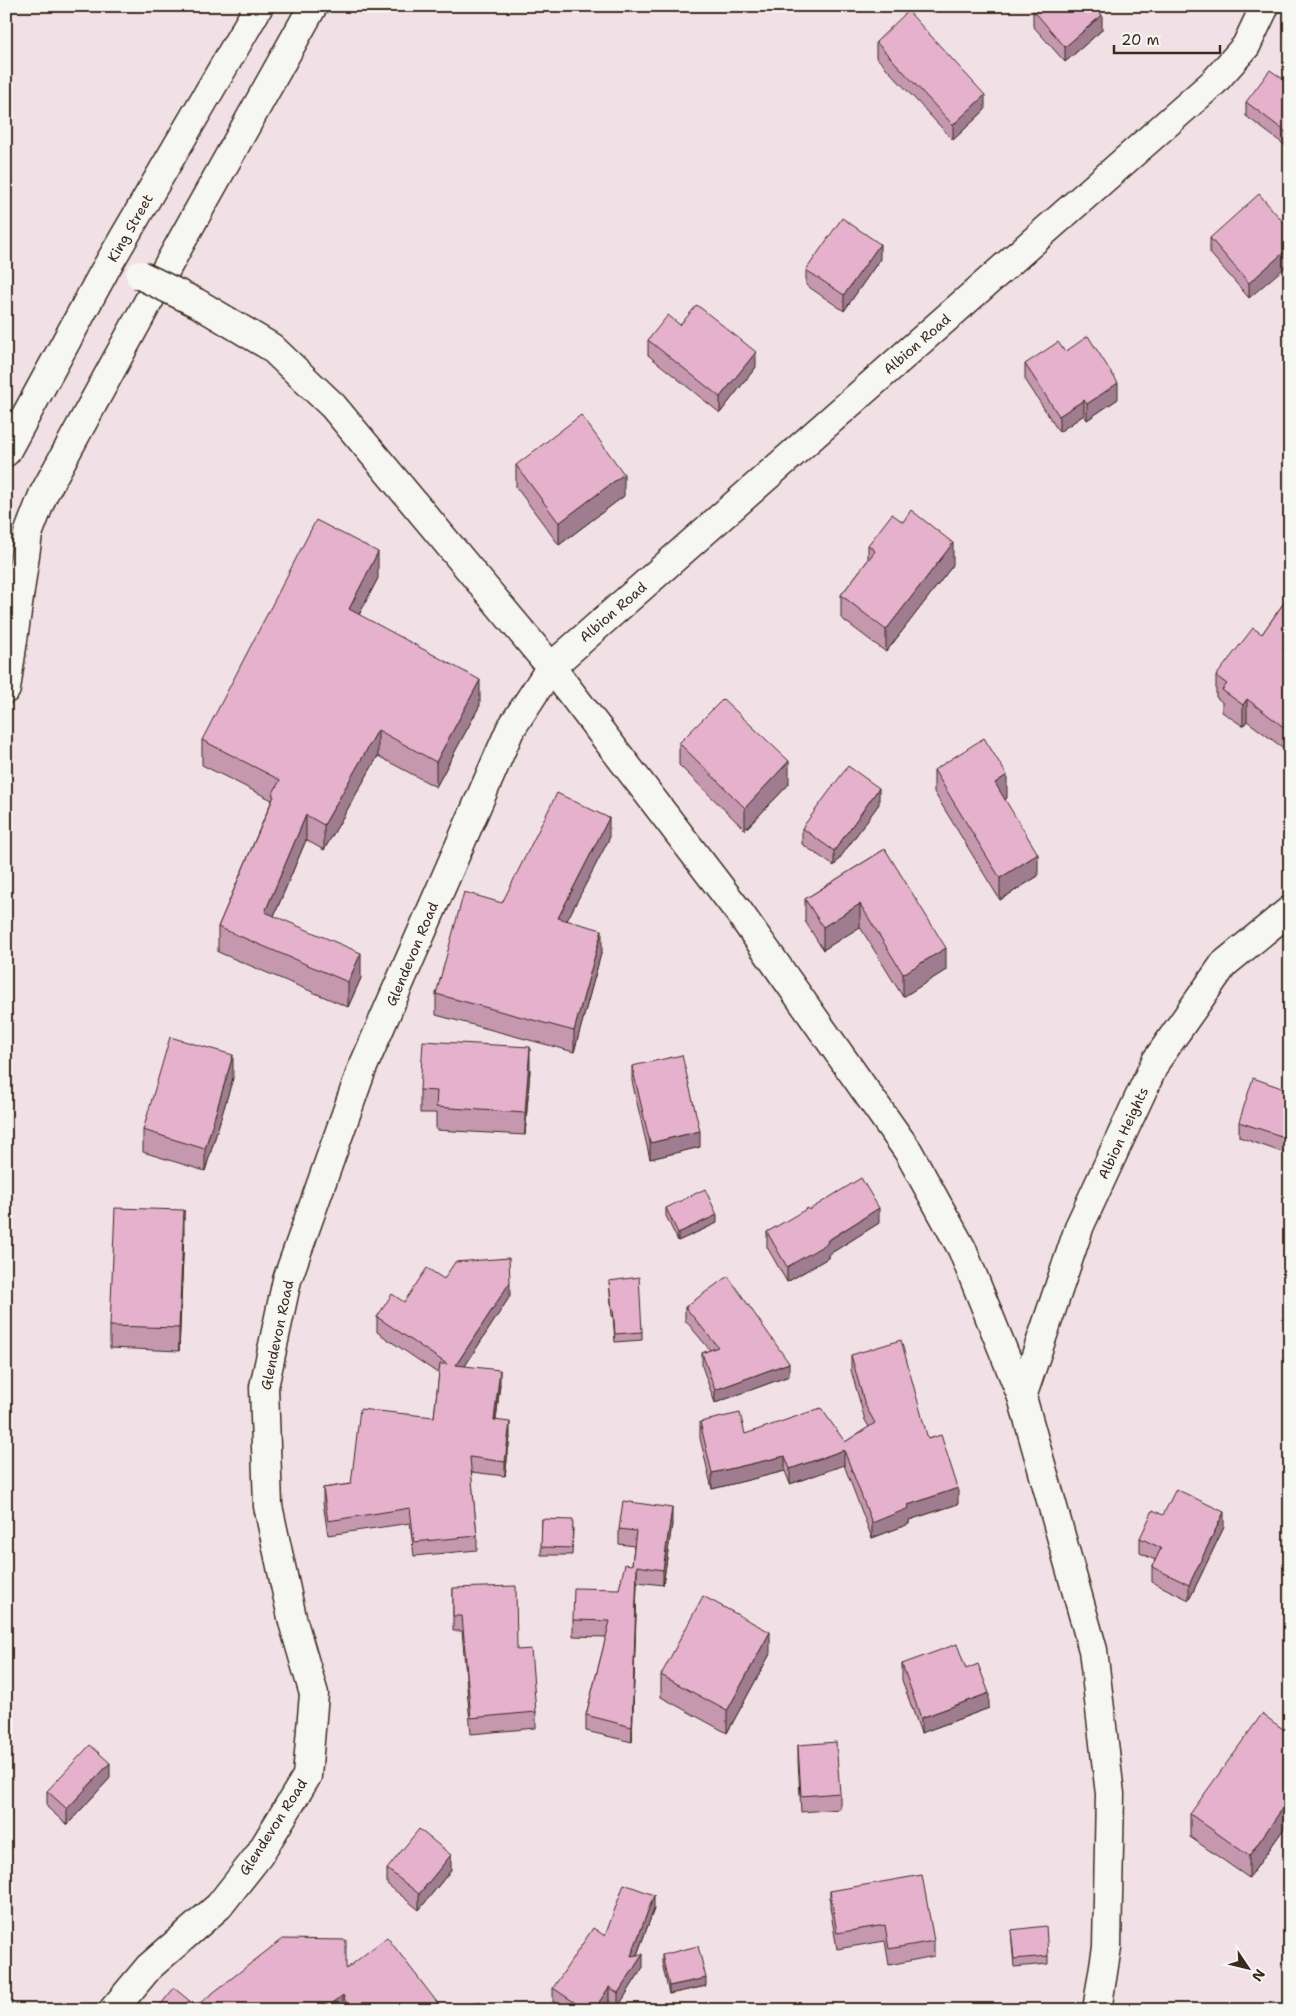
<svg xmlns="http://www.w3.org/2000/svg" width="1296" height="2016" viewBox="0 0 1296 2016" font-family="'Shantell Sans',sans-serif">
	<style>
		.lines { fill: none; stroke-linecap: round; stroke-linejoin: round }
		.street-casing { stroke: #3b2a1e; stroke-width: 31 }
		.secondary-casing { stroke: #3b2a1e; stroke-width: 31 }
		.street { stroke: #f6f6f2; stroke-width: 28 }
		.secondary { stroke: #f6f6f2; stroke-width: 28 }
		.secondary-bridge-casing { stroke: #3b2a1e; stroke-width: 31; stroke-linecap: butt }
		.secondary-bridge { stroke: #f6f6f2; stroke-width: 28 }
		.wall { fill: #c598b0; stroke: #3b2a1e }
		.shaded-wall { fill: #a07c90; stroke: #3b2a1e }
		.building { fill: #e5b1cd; stroke: #3b2a1e }
		.labels { text-anchor: middle; dominant-baseline: central; stroke-width: 5; stroke-linejoin: round; paint-order: stroke }
		.street-label { font-size: 14px; fill: #3b2a1e; stroke: #f6f6f2 }
	</style>
	<rect width="100%" height="100%" fill="#f1e1e7"/>
	<filter id="ink" filterUnits="userSpaceOnUse"><feTurbulence type="fractalNoise" baseFrequency=".02" numOctaves="2"/><feDisplacementMap in="SourceGraphic" scale="10" xChannelSelector="R" yChannelSelector="G"/><feConvolveMatrix kernelMatrix="1 2 1 2 8 2 1 2 1" color-interpolation-filters="sRGB"/></filter>
	<g filter="url(#ink)">
		<g class="lines">
			<defs>
				<g id="street">
					<polyline points="6,689 28,534 43,495 171,260 313,6"/>
					<polyline points="1022,1397 1080,1225 1156,1061 1224,964 1290,910"/>
					<polyline points="113,2010 149,1967 219,1906 259,1855 307,1776 314,1694 293,1622 268,1506 264,1387 287,1280 362,1069 510,730 551,667"/>
				</g>
				<g id="secondary">
					<polyline points="197,303 271,347 333,406 551,667 739,912 908,1151 962,1249 1022,1397 1093,1650 1110,1794 1107,1947 1097,2010"/>
					<polyline points="6,452 105,270 259,6"/>
					<polyline points="551,667 1214,82 1246,46 1265,6"/>
				</g>
			</defs>
			<use href="#street" class="street-casing"/>
			<use href="#secondary" class="secondary-casing"/>
			<use href="#street" class="street"/>
			<use href="#secondary" class="secondary"/>
			<defs>
				<polyline id="secondary-bridge" points="140,275 197,303"/>
			</defs>
			<use href="#secondary-bridge" class="secondary-bridge-casing"/>
			<use href="#secondary-bridge" class="secondary-bridge"/>
		</g>
		<g class="wall">
			<polygon points="1033,10 1102,30 1065,62 1033,26"/>
			<polygon points="876,42 985,110 953,140 876,57"/>
			<polygon points="1290,84 1290,149 1246,116 1246,102"/>
			<polygon points="1290,230 1249,298 1210,253 1210,238"/>
			<polygon points="880,259 844,311 806,285 806,270"/>
			<polygon points="680,325 756,367 720,413 648,355 648,340"/>
			<polygon points="1065,352 1118,399 1087,420 1084,415 1059,432 1025,379 1025,364"/>
			<polygon points="516,465 624,496 559,545 516,487"/>
			<polygon points="868,545 953,565 886,652 841,618 841,595 868,560"/>
			<polygon points="378,578 359,615 480,705 436,787 378,756 324,850 306,840 274,916 361,978 348,1007 218,952 218,927 272,800 202,765 202,740"/>
			<polygon points="1290,594 1290,753 1247,721 1243,726 1222,712 1222,702 1216,697 1216,676 1262,634"/>
			<polygon points="679,743 789,784 745,830 679,765"/>
			<polygon points="934,770 1007,798 1005,799 1038,876 1000,900 934,792"/>
			<polygon points="879,804 834,866 802,844 802,828"/>
			<polygon points="609,839 567,920 602,950 574,1052 436,1015 436,994 502,903"/>
			<polygon points="885,849 946,970 903,997 860,927 823,950 805,921 805,899"/>
			<polygon points="632,1066 700,1147 650,1159 632,1081"/>
			<polygon points="530,1070 525,1135 436,1130 436,1113 420,1113 420,1090"/>
			<polygon points="233,1078 205,1171 143,1152 143,1130"/>
			<polygon points="1290,1091 1290,1155 1239,1137 1239,1122"/>
			<polygon points="666,1208 717,1223 678,1241 666,1216"/>
			<polygon points="809,1210 879,1223 828,1255 828,1258 787,1282 767,1247 767,1232"/>
			<polygon points="184,1233 179,1351 110,1348 110,1326"/>
			<polygon points="444,1279 510,1296 465,1366 500,1384 496,1421 510,1437 505,1476 471,1472 477,1536 477,1550 414,1556 410,1523 328,1535 323,1503 323,1488 351,1484 434,1417 439,1374 377,1332 377,1317"/>
			<polygon points="609,1281 642,1332 642,1340 615,1342 613,1316 612,1316"/>
			<polygon points="685,1307 789,1376 715,1403 702,1366 702,1353 710,1350 685,1320"/>
			<polygon points="851,1355 928,1439 958,1504 909,1520 909,1524 872,1538 844,1465 790,1484 785,1471 712,1489 700,1438 700,1422 745,1434 845,1442 869,1427 865,1420 851,1370"/>
			<polygon points="1163,1515 1224,1527 1189,1600 1152,1582 1152,1567 1155,1560 1140,1553 1140,1538"/>
			<polygon points="542,1519 573,1528 572,1555 541,1555"/>
			<polygon points="672,1524 663,1585 637,1582 632,1742 586,1731 586,1715 606,1637 573,1636 573,1620 619,1589 632,1565 634,1546 619,1544 619,1529"/>
			<polygon points="453,1588 517,1650 536,1712 536,1728 471,1734 462,1631 453,1631"/>
			<polygon points="770,1654 727,1733 661,1697 661,1675"/>
			<polygon points="902,1664 966,1669 989,1708 921,1733 902,1680"/>
			<polygon points="1290,1734 1290,1820 1249,1878 1190,1837 1190,1814"/>
			<polygon points="798,1745 840,1793 840,1809 801,1812 798,1761"/>
			<polygon points="110,1778 67,1825 47,1807 47,1791"/>
			<polygon points="387,1869 451,1870 419,1910 387,1884"/>
			<polygon points="830,1891 934,1941 934,1956 889,1965 885,1941 837,1949 830,1907"/>
			<polygon points="654,1909 637,1955 643,1967 618,2007 609,2001 604,2010 565,2010 553,2002 553,1988 605,1936"/>
			<polygon points="1011,1930 1048,1956 1048,1964 1014,1967"/>
			<polygon points="662,1955 706,1986 669,1994 662,1963"/>
			<polygon points="346,1969 443,2010 157,2010 196,2006"/>
		</g>
		<g class="shaded-wall">
			<polygon points="1102,15 1102,30 1065,62 1065,47"/>
			<polygon points="985,95 985,110 953,140 953,125"/>
			<polygon points="880,244 880,259 844,311 844,295"/>
			<polygon points="1290,247 1290,263 1249,298 1249,283"/>
			<polygon points="756,352 756,367 720,413 720,397"/>
			<polygon points="1118,383 1118,399 1087,420 1087,404"/>
			<polygon points="1084,400 1084,415 1059,432 1059,416"/>
			<polygon points="624,474 624,496 559,545 559,523"/>
			<polygon points="953,543 953,565 886,652 886,630"/>
			<polygon points="378,552 378,578 349,634 349,609"/>
			<polygon points="1290,641 1290,662 1283,650"/>
			<polygon points="480,680 480,705 436,787 436,762"/>
			<polygon points="1247,699 1247,721 1243,726 1243,705"/>
			<polygon points="378,730 378,756 324,850 324,825"/>
			<polygon points="789,761 789,784 745,830 745,808"/>
			<polygon points="1007,775 1007,798 995,805 995,783"/>
			<polygon points="879,788 879,804 834,866 834,851"/>
			<polygon points="306,815 306,840 265,937 265,912"/>
			<polygon points="609,818 609,839 558,938 558,918"/>
			<polygon points="1038,854 1038,876 1000,900 1000,878"/>
			<polygon points="860,904 860,927 823,950 823,927"/>
			<polygon points="602,930 602,950 574,1052 574,1031"/>
			<polygon points="946,948 946,970 903,997 903,974"/>
			<polygon points="361,953 361,978 348,1007 348,982"/>
			<polygon points="530,1047 530,1070 525,1135 525,1113"/>
			<polygon points="233,1055 233,1078 205,1171 205,1149"/>
			<polygon points="700,1131 700,1147 650,1159 650,1143"/>
			<polygon points="879,1208 879,1223 828,1255 828,1258 787,1282 787,1267"/>
			<polygon points="184,1210 184,1233 179,1351 179,1328"/>
			<polygon points="717,1215 717,1223 678,1241 678,1233"/>
			<polygon points="510,1282 510,1296 456,1380 456,1365"/>
			<polygon points="789,1363 789,1376 715,1403 715,1390"/>
			<polygon points="500,1370 500,1384 494,1435 494,1420"/>
			<polygon points="510,1422 510,1437 505,1476 505,1462"/>
			<polygon points="844,1450 844,1465 790,1484 790,1469"/>
			<polygon points="785,1456 785,1471 712,1489 712,1473"/>
			<polygon points="958,1488 958,1504 909,1520 909,1524 872,1538 872,1523 908,1505"/>
			<polygon points="672,1508 672,1524 663,1585 663,1570"/>
			<polygon points="1224,1512 1224,1527 1189,1600 1189,1585"/>
			<polygon points="637,1566 637,1582 632,1742 632,1727"/>
			<polygon points="770,1632 770,1654 727,1733 727,1711"/>
			<polygon points="989,1693 989,1708 921,1733 921,1718"/>
			<polygon points="110,1763 110,1778 67,1825 67,1809"/>
			<polygon points="1290,1798 1290,1820 1249,1878 1249,1856"/>
			<polygon points="451,1855 451,1870 419,1910 419,1894"/>
			<polygon points="654,1895 654,1909 631,1970 631,1956"/>
			<polygon points="643,1954 643,1967 618,2007 618,1993"/>
			<polygon points="706,1978 706,1986 669,1994 669,1986"/>
			<polygon points="609,1987 609,2001 604,2010 594,2010"/>
			<polygon points="343,1995 343,2010 324,2010"/>
		</g>
		<g class="building">
			<polygon points="1038,6 1094,6 1102,15 1065,47 1033,10"/>
			<polygon points="908,11 985,95 953,125 876,42"/>
			<polygon points="1270,70 1290,84 1290,135 1246,102"/>
			<polygon points="1259,194 1290,230 1290,247 1249,283 1210,238"/>
			<polygon points="842,218 880,244 844,295 806,270"/>
			<polygon points="697,305 756,352 720,397 648,340 668,315 680,325"/>
			<polygon points="1088,336 1118,383 1087,404 1084,400 1059,416 1025,364 1058,342 1065,352"/>
			<polygon points="581,415 624,474 559,523 516,465"/>
			<polygon points="911,510 953,543 886,630 841,595 875,551 868,545 892,514 903,522"/>
			<polygon points="316,520 378,552 349,609 480,680 436,762 378,730 324,825 306,815 265,912 361,953 348,982 218,927 274,796 272,795 280,780 202,740"/>
			<polygon points="1290,594 1290,641 1283,650 1290,656 1290,732 1247,699 1243,705 1222,690 1227,684 1216,676 1253,628 1262,634"/>
			<polygon points="723,699 789,761 745,808 679,743"/>
			<polygon points="984,738 1007,775 995,783 1038,854 1000,878 934,770"/>
			<polygon points="848,766 879,788 834,851 802,828"/>
			<polygon points="557,793 609,818 558,918 602,930 574,1031 436,994 464,892 502,903"/>
			<polygon points="885,849 946,948 903,974 860,904 823,927 805,899"/>
			<polygon points="170,1037 233,1055 205,1149 143,1130"/>
			<polygon points="423,1041 530,1047 525,1113 436,1107 437,1091 420,1090"/>
			<polygon points="682,1055 700,1131 650,1143 632,1066"/>
			<polygon points="1253,1078 1290,1091 1290,1139 1239,1122"/>
			<polygon points="861,1178 879,1208 827,1241 828,1243 787,1267 767,1232 808,1208 809,1210"/>
			<polygon points="705,1189 717,1215 678,1233 666,1208"/>
			<polygon points="115,1208 184,1210 179,1328 110,1326"/>
			<polygon points="509,1258 510,1282 456,1365 500,1370 494,1420 510,1422 505,1462 470,1457 477,1536 414,1542 410,1508 328,1521 323,1488 351,1484 360,1409 434,1417 440,1364 447,1364 377,1317 392,1294 404,1302 427,1268 444,1279 455,1262"/>
			<polygon points="728,1276 789,1363 715,1390 702,1353 718,1347 685,1307"/>
			<polygon points="639,1277 642,1332 615,1334 613,1308 612,1309 609,1281"/>
			<polygon points="901,1340 928,1439 941,1435 958,1488 908,1505 909,1508 872,1523 844,1450 790,1469 785,1456 712,1473 700,1422 740,1413 745,1434 821,1408 845,1442 875,1423 865,1405 851,1355"/>
			<polygon points="1176,1489 1224,1512 1189,1585 1152,1567 1161,1548 1140,1538 1153,1510 1163,1515"/>
			<polygon points="623,1501 672,1508 663,1570 637,1566 632,1727 586,1715 610,1621 573,1620 574,1588 619,1589 625,1564 632,1565 636,1531 619,1529"/>
			<polygon points="542,1519 573,1520 572,1548 541,1547"/>
			<polygon points="516,1586 517,1650 531,1649 536,1712 471,1718 462,1616 453,1616 453,1588"/>
			<polygon points="703,1596 770,1632 727,1711 661,1675"/>
			<polygon points="957,1644 966,1669 978,1664 989,1693 921,1718 902,1664"/>
			<polygon points="1262,1714 1290,1734 1290,1798 1249,1856 1190,1814"/>
			<polygon points="836,1742 840,1793 801,1796 798,1745"/>
			<polygon points="90,1745 110,1763 67,1809 47,1791"/>
			<polygon points="419,1829 451,1855 419,1894 387,1869"/>
			<polygon points="922,1875 934,1941 889,1949 885,1925 837,1933 830,1891"/>
			<polygon points="624,1884 654,1895 631,1956 643,1954 618,1993 609,1987 594,2010 586,2010 553,1988 593,1928 605,1936"/>
			<polygon points="1046,1926 1048,1956 1014,1959 1011,1930"/>
			<polygon points="387,1937 443,2010 349,2010 343,1995 324,2010 157,2009 174,1988 196,2006 282,1939 346,1940 346,1969"/>
			<polygon points="698,1946 706,1978 669,1986 662,1955"/>
			<polygon points="480,2001 483,2010 458,2010"/>
		</g>
	</g>
	<g class="labels">
		<g class="street-label">
			<text transform="translate(130 228) rotate(-60)">King Street</text>
			<text transform="translate(917 344) rotate(-41)">Albion Road</text>
			<text transform="translate(613 612) rotate(-41)">Albion Road</text>
			<text transform="translate(412 954) rotate(-67)">Glendevon Road</text>
			<text transform="translate(1123 1133) rotate(-65)">Albion Heights</text>
			<text transform="translate(277 1335) rotate(-78)">Glendevon Road</text>
			<text transform="translate(273 1827) rotate(-57)">Glendevon Road</text>
		</g>
	</g>
	<rect width="1296" height="2016" fill="none" stroke="#f6f6f2" stroke-width="25"/>
	<rect x="12" y="12" width="1271" height="1991" fill="none" stroke="#3b2a1e" stroke-width="2" filter="url(#ink)"/>
	<g transform="translate(1248 1968) rotate(125)" stroke="#f6f6f2" stroke-width="4" paint-order="stroke">
	<path d="M0-4L9 19L0 12L-9 19Z" fill="#3b2a1e"/>
	<text y="-8" font-size="14" font-weight="bold" text-anchor="middle" fill="#3b2a1e">N</text>
	</g>
	<path d="M1114 45v8h106v-8" fill="none" stroke="#3b2a1e" stroke-width="2.5"/>
	<text x="1121" y="45" font-size="15" fill="#3b2a1e" stroke="#f6f6f2" stroke-width="4" paint-order="stroke">20 m</text>
</svg>
